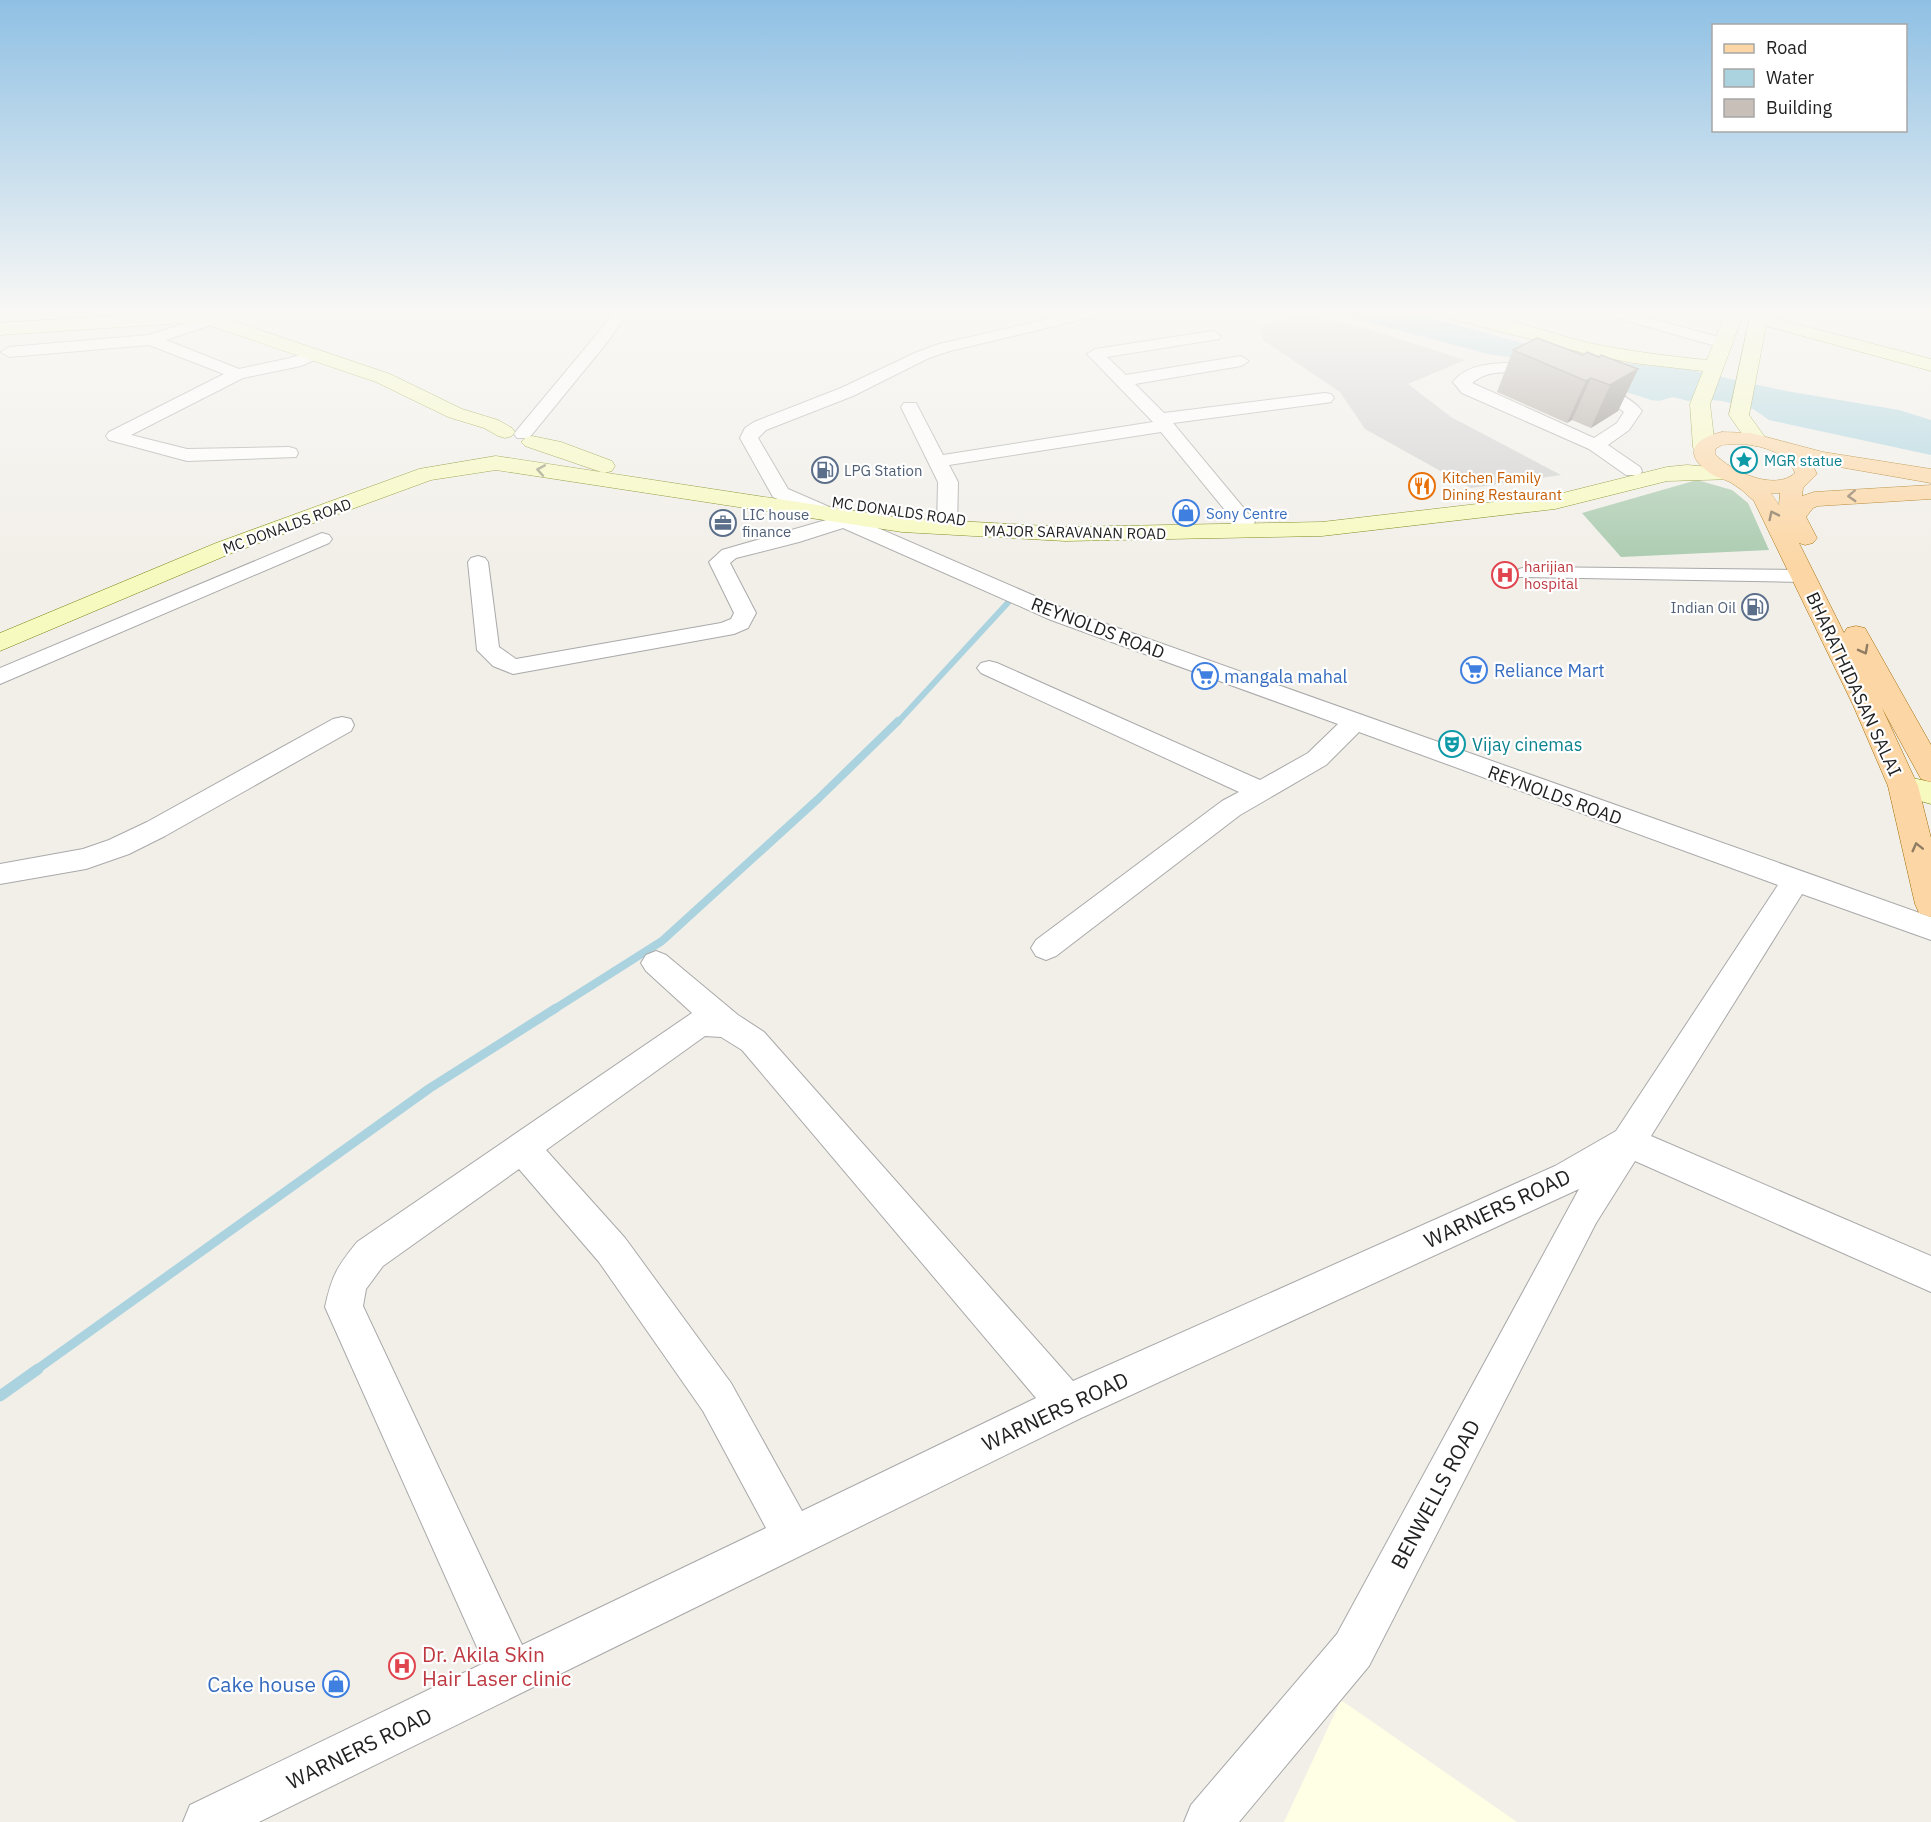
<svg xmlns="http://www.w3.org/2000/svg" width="1931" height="1822" viewBox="0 0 1931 1822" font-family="'IBM Plex Sans',sans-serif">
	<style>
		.education { fill: #ffffe5 }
		.religious { fill: #d0d0d0 }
		.cemetery { fill: #aacbaf }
		.water { fill: #aad3df }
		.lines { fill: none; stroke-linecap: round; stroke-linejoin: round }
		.stream-far3 { stroke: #aad3df; stroke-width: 6 }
		.stream-far2 { stroke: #aad3df; stroke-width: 8 }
		.stream-far1 { stroke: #aad3df; stroke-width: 9 }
		.stream { stroke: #aad3df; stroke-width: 11 }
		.street-casing { stroke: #a9a9a9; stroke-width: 2 }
		.secondary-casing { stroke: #707d05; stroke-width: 1 }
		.primary-casing { stroke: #a06b00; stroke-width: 1 }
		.street { fill: #fff; fill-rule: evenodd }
		.secondary { fill: #f7fabf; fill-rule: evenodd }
		.primary { fill: #fcd6a4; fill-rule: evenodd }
		.wall { fill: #aba49e }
		.shaded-wall { fill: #8b8681 }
		.building { fill: #c7bfb8; stroke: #8b8681; stroke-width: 1.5 }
		.oneway { stroke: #979978 }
		.oneway2 { stroke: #8f7c63 }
		.labels { text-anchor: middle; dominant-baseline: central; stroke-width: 4.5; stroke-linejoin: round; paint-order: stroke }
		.far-culture-label { font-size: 15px; fill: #0d838f; stroke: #fff; text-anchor: start }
		.far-service-label { font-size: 15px; fill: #4e5e75; stroke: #fff; text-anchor: start }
		.far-food-label { font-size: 15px; fill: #c56008; stroke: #fff; text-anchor: start }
		.far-street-label { font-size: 15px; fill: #222; stroke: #fff }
		.far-shop-label { font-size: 15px; fill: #366cbe; stroke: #fff; text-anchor: start }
		.far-health-label { font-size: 15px; fill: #be3a42; stroke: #fff; text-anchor: start }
		.street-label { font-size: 18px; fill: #222; stroke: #fff }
		.shop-label { font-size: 18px; fill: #366cbe; stroke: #fff; text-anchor: start }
		.culture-label { font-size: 18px; fill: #0d838f; stroke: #fff; text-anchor: start }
		.near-street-label { font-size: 21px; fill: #222; stroke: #fff }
		.near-health-label { font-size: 21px; fill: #be3a42; stroke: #fff; text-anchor: start }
		.near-shop-label { font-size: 21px; fill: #366cbe; stroke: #fff; text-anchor: end }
	</style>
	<rect width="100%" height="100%" fill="#f2efe9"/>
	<polygon class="education" points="1341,1700 1517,1822 1284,1822"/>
	<polygon class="religious" points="1301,314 1365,328 1465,360 1408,384 1451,417 1561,475 1471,488 1365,429 1340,392 1263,340 1260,327"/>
	<polygon class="cemetery" points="1697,480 1732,490 1748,503 1769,550 1621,557 1582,513"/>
	<polygon class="water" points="1330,312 1408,312 1552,351 1609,362 1681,368 1786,391 1899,410 1931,420 1931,455 1769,420 1753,409 1722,401 1700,399 1688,401 1673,397 1659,401 1651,400 1523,359 1488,354"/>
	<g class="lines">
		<polyline class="stream-far3" points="897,723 1015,595"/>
		<polyline class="stream-far2" points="553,1010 662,941 818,799 898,721"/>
		<polyline class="stream-far1" points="36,1370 430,1088 556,1008"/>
		<polyline class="stream" points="0,1396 38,1369"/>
		<defs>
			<g id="street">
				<polygon points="613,312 628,312 609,340 529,438 517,438 514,434 517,430 597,334"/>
				<path d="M 1038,312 L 1058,312 L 1066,315 L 1079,312 L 1104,312 L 1101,315 L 950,351 L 929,358 L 853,396 L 766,430 L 758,438 L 788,489 L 1067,610 L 1931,917 L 1931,940 L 1802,894 L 1651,1136 L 1931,1256 L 1931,1292 L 1635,1161 L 1596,1223 L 1369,1666 L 1239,1822 L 1184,1822 L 1191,1805 L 1337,1634 L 1579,1189 L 1081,1418 L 259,1822 L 183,1822 L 190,1805 L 484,1663 L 325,1307 C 332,1275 337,1267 357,1242 L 692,1013 L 646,971 L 641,963 L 646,955 L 656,951 L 666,955 L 738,1015 L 764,1032 L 1073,1381 L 1555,1166 L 1616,1131 L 1778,885 L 1359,732 L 1326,765 L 1240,815 L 1056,956 L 1046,960 L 1036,956 L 1031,948 L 1036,940 L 1222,801 L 1239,792 L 981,673 L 977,668 L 981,663 L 989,661 L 997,663 L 1260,780 L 1308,753 L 1338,724 L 1051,620 L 843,528 L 799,542 L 736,558 L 730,563 L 756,613 L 748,628 L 734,634 L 513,674 L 493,666 L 477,650 L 468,562 L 471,558 L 478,556 L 485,558 L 488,562 L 499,647 L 516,659 L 721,623 L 731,619 L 734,613 L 709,562 L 722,550 L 826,520 L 773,497 L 740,438 L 745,428 L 754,422 L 841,388 L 917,352 L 939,344 L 1049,319 L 1040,315 ZM 705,1036 L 721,1037 L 742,1050 L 1036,1398 L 802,1511 L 731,1383 L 625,1238 L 546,1150 ZM 519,1169 L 599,1262 L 703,1411 L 766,1528 L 522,1645 L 363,1306 L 366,1289 L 383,1266 Z"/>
				<polygon points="1603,312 1627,312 1729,340 1731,343 1723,348 1606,315"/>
				<polygon points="211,315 219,320 217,323 166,340 239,369 290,358 313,350 321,355 319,358 301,366 243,378 131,435 187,449 289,447 296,449 298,453 296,457 187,461 109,440 106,436 109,432 224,374 149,345 9,357 1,352 9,347 149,335"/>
				<polygon points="1213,331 1221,336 1219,339 1107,357 1126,375 1241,356 1249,361 1241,366 1135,384 1164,413 1325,393 1331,394 1334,398 1331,402 1325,403 1173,423 1252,518 1255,522 1252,526 1238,526 1161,432 949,465 958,482 957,529 954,533 940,533 937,529 938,482 901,407 904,403 916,403 943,455 1153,422 1087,354 1095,349"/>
				<path d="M 1514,363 L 1552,370 L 1554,374 L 1546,379 C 1523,373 1492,366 1472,383 L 1594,438 L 1617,423 L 1624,412 L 1613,404 L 1581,390 L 1578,386 L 1581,382 C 1596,379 1633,398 1642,411 L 1629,430 L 1608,445 L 1640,467 L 1642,471 L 1640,475 L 1626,475 L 1589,449 L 1462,393 L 1453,382 C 1467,364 1493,363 1514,363 Z"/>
				<polygon points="322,533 329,535 332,539 329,543 0,684 0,668"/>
				<polygon points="1526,567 1803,570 1811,571 1814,576 1811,581 1803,582 1519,577 1515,573 1519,569"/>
				<polygon points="342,717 351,719 354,725 351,731 165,836 129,854 86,869 0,884 0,864 83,849 109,840 147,822 333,719"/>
			</g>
			<g id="secondary">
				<polygon points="179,312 207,312 390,374 462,409 498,420 512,428 515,432 512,436 505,438 498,436 484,428 448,417 376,382 199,322 0,335 0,323"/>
				<path d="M 1437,312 C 1483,307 1543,332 1589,343 C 1628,351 1667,356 1707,360 L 1726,312 L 1744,312 L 1710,404 L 1715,447 L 1712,452 L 1704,453 L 1696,452 L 1693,447 L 1690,404 L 1703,371 L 1633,363 L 1588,354 L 1440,316 Z"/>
				<polygon points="1751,312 1769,312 1771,315 1789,322 1931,359 1931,371 1766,326 1749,415 1767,440 1763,444 1756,446 1749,444 1729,415"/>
				<polygon points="532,436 561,442 612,461 615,466 612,471 604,473 525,446 521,442 525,438"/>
				<polygon points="496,456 902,518 1065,527 1322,522 1555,495 1667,467 1687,465 1735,469 1738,474 1735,479 1667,481 1555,509 1322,536 1065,541 902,532 496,470 431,480 232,553 0,651 0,633 216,543 419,469"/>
				<polygon points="1903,776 1931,782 1931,804 1892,793 1888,786 1892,779"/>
			</g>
			<path id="primary" d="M 1722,432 L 1751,433 L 1823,452 L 1931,469 L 1931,483 L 1811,462 L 1817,474 L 1803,488 L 1802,496 L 1814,492 L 1931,485 L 1931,499 L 1818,506 L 1813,508 L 1806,517 L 1817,538 L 1813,543 L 1805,545 L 1799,543 L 1844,633 L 1847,628 L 1856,626 L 1865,628 L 1931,745 L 1931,782 L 1921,779 L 1882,708 L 1918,786 L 1931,838 L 1931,917 L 1919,913 L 1915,904 L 1888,786 L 1853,705 L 1754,501 C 1748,496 1743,490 1736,486 C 1730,481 1722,479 1715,476 C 1684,458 1688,440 1722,432 ZM 1737,444 C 1757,444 1787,451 1795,473 C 1775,492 1730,471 1715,454 L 1715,449 L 1722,445 ZM 1771,493 L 1780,493 L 1779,505 Z"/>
		</defs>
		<use href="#street" class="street-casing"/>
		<use href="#secondary" class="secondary-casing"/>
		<use href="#primary" class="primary-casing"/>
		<use href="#street" class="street"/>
		<use href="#secondary" class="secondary"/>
		<use href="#primary" class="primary"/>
	</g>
	<polygon class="wall" points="1513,350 1583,355 1638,369 1618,411 1591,428 1572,420 1567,423 1497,392"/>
	<g class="shaded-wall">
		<polygon points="1638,369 1618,411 1591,428 1610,385"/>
		<polygon points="1591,378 1572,420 1567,423 1586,381"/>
	</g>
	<polygon class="building" points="1537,338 1583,355 1587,352 1599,357 1601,355 1638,369 1610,385 1591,378 1586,381 1513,350"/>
	<defs><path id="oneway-chevron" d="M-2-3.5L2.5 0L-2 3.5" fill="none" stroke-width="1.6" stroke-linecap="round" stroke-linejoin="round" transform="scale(1.5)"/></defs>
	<use class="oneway" href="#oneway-chevron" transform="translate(541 470) rotate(-170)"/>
	<g class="oneway2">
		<use href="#oneway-chevron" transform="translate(1852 496) rotate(177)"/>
		<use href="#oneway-chevron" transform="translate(1773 515) rotate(-116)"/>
		<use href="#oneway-chevron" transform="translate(1864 650) rotate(62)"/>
		<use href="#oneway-chevron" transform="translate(1917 847) rotate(-104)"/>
	</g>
	<linearGradient id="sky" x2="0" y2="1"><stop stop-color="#8fc0e4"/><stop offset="0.55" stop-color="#f9f8f5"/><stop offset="1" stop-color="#f9f8f5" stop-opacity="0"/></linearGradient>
	<rect width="1931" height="567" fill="url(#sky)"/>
	<defs>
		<symbol id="sight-ring" viewBox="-11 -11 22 22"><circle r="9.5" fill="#fff" stroke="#0f9aa8" stroke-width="1.5"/><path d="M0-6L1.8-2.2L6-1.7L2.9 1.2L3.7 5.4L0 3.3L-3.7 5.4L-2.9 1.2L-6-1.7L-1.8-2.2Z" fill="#0f9aa8"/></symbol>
		<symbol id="fuel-ring" viewBox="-11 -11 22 22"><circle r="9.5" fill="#fff" stroke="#5c6f8a" stroke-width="1.5"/><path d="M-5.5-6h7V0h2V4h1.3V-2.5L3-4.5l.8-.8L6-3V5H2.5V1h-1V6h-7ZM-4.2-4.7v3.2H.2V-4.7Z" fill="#5c6f8a"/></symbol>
		<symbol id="restaurant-ring" viewBox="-11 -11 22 22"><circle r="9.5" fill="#fff" stroke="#e8710a" stroke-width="1.5"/><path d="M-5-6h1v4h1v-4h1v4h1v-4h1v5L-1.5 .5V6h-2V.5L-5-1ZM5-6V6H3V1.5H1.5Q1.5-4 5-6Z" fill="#e8710a"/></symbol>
		<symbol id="shop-ring" viewBox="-11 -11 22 22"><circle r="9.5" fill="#fff" stroke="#3f7fe0" stroke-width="1.5"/><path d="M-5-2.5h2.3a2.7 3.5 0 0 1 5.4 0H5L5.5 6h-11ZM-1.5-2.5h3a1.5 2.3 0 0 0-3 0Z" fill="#3f7fe0"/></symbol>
		<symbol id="office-ring" viewBox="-11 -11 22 22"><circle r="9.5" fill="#fff" stroke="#5c6f8a" stroke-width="1.5"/><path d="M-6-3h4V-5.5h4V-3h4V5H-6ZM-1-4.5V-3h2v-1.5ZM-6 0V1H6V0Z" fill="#5c6f8a"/></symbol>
		<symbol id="hospital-ring" viewBox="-11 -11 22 22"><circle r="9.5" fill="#fff" stroke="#e0444e" stroke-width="1.5"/><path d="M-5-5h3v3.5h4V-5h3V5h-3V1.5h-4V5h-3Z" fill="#e0444e"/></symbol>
		<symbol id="supermarket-ring" viewBox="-11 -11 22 22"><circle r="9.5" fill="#fff" stroke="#3f7fe0" stroke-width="1.5"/><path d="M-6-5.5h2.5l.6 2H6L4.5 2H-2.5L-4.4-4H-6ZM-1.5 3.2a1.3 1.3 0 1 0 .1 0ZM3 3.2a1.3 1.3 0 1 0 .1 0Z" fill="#3f7fe0"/></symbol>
		<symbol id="theatre-ring" viewBox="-11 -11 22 22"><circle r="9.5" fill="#fff" stroke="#0f9aa8" stroke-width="1.5"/><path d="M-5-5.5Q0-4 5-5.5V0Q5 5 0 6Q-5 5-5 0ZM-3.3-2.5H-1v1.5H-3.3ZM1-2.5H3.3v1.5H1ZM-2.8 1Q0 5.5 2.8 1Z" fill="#0f9aa8"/></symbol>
	</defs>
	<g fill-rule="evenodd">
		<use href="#sight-ring" x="1729" y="445" width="30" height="30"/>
		<use href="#fuel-ring" x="810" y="455" width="30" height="30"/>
		<use href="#restaurant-ring" x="1407" y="471" width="30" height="30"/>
		<use href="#shop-ring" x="1171" y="498" width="30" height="30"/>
		<use href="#office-ring" x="708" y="508" width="30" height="30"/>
		<use href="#hospital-ring" x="1490" y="560" width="30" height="30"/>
		<use href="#fuel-ring" x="1740" y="592" width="30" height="30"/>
		<use href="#supermarket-ring" x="1459" y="655" width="30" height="30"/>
		<use href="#supermarket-ring" x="1190" y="661" width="30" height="30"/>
		<use href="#theatre-ring" x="1437" y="729" width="30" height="30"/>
		<use href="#hospital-ring" x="387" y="1651" width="30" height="30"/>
		<use href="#shop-ring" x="321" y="1669" width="30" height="30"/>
	</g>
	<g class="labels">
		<g class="far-culture-label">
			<text x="1764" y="460">MGR statue</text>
		</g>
		<g class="far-service-label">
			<text x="844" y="470">LPG Station</text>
			<text x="742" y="514">LIC house<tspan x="742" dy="17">finance</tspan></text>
			<text x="1736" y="607" text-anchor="end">Indian Oil</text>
		</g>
		<g class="far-food-label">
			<text x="1442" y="477">Kitchen Family<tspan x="1442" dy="17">Dining Restaurant</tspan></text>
		</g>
		<g class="far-street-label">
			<text transform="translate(899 511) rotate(8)">MC DONALDS ROAD</text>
			<text transform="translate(287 526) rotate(-20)">MC DONALDS ROAD</text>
			<text transform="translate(1075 532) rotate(1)">MAJOR SARAVANAN ROAD</text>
		</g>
		<g class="far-shop-label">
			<text x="1206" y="513">Sony Centre</text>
		</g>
		<g class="far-health-label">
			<text x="1524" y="566">harijian<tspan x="1524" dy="17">hospital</tspan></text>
		</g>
		<g class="street-label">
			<text transform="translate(1098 628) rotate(21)">REYNOLDS ROAD</text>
			<text transform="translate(1854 684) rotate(65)">BHARATHIDASAN SALAI</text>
			<text transform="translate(1555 795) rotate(20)">REYNOLDS ROAD</text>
		</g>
		<g class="shop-label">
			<text x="1494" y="670">Reliance Mart</text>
			<text x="1224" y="676">mangala mahal</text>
		</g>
		<g class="culture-label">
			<text x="1472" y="744">Vijay cinemas</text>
		</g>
		<g class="near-street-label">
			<text transform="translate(1497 1208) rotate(-25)">WARNERS ROAD</text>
			<text transform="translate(1055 1411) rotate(-25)">WARNERS ROAD</text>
			<text transform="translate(1435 1494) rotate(-62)">BENWELLS ROAD</text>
			<text transform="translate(359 1748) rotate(-26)">WARNERS ROAD</text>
		</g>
		<g class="near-health-label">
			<text x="422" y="1654">Dr. Akila Skin<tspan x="422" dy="24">Hair Laser clinic</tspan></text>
		</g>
		<g class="near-shop-label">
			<text x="316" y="1684">Cake house</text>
		</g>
	</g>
	<rect x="1712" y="24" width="195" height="108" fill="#ffffff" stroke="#a7a7a7" stroke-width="1.5"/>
	<rect x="1724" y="44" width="30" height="9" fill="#fcd6a4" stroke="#a7a7a7" stroke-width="1.5"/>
	<text x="1766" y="54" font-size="18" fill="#222222">Road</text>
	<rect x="1724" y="69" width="30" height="18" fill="#aad3df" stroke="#a7a7a7" stroke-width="1.5"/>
	<text x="1766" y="84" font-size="18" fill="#222222">Water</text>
	<rect x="1724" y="99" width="30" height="18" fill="#c7bfb8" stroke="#a7a7a7" stroke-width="1.5"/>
	<text x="1766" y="114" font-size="18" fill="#222222">Building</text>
</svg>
